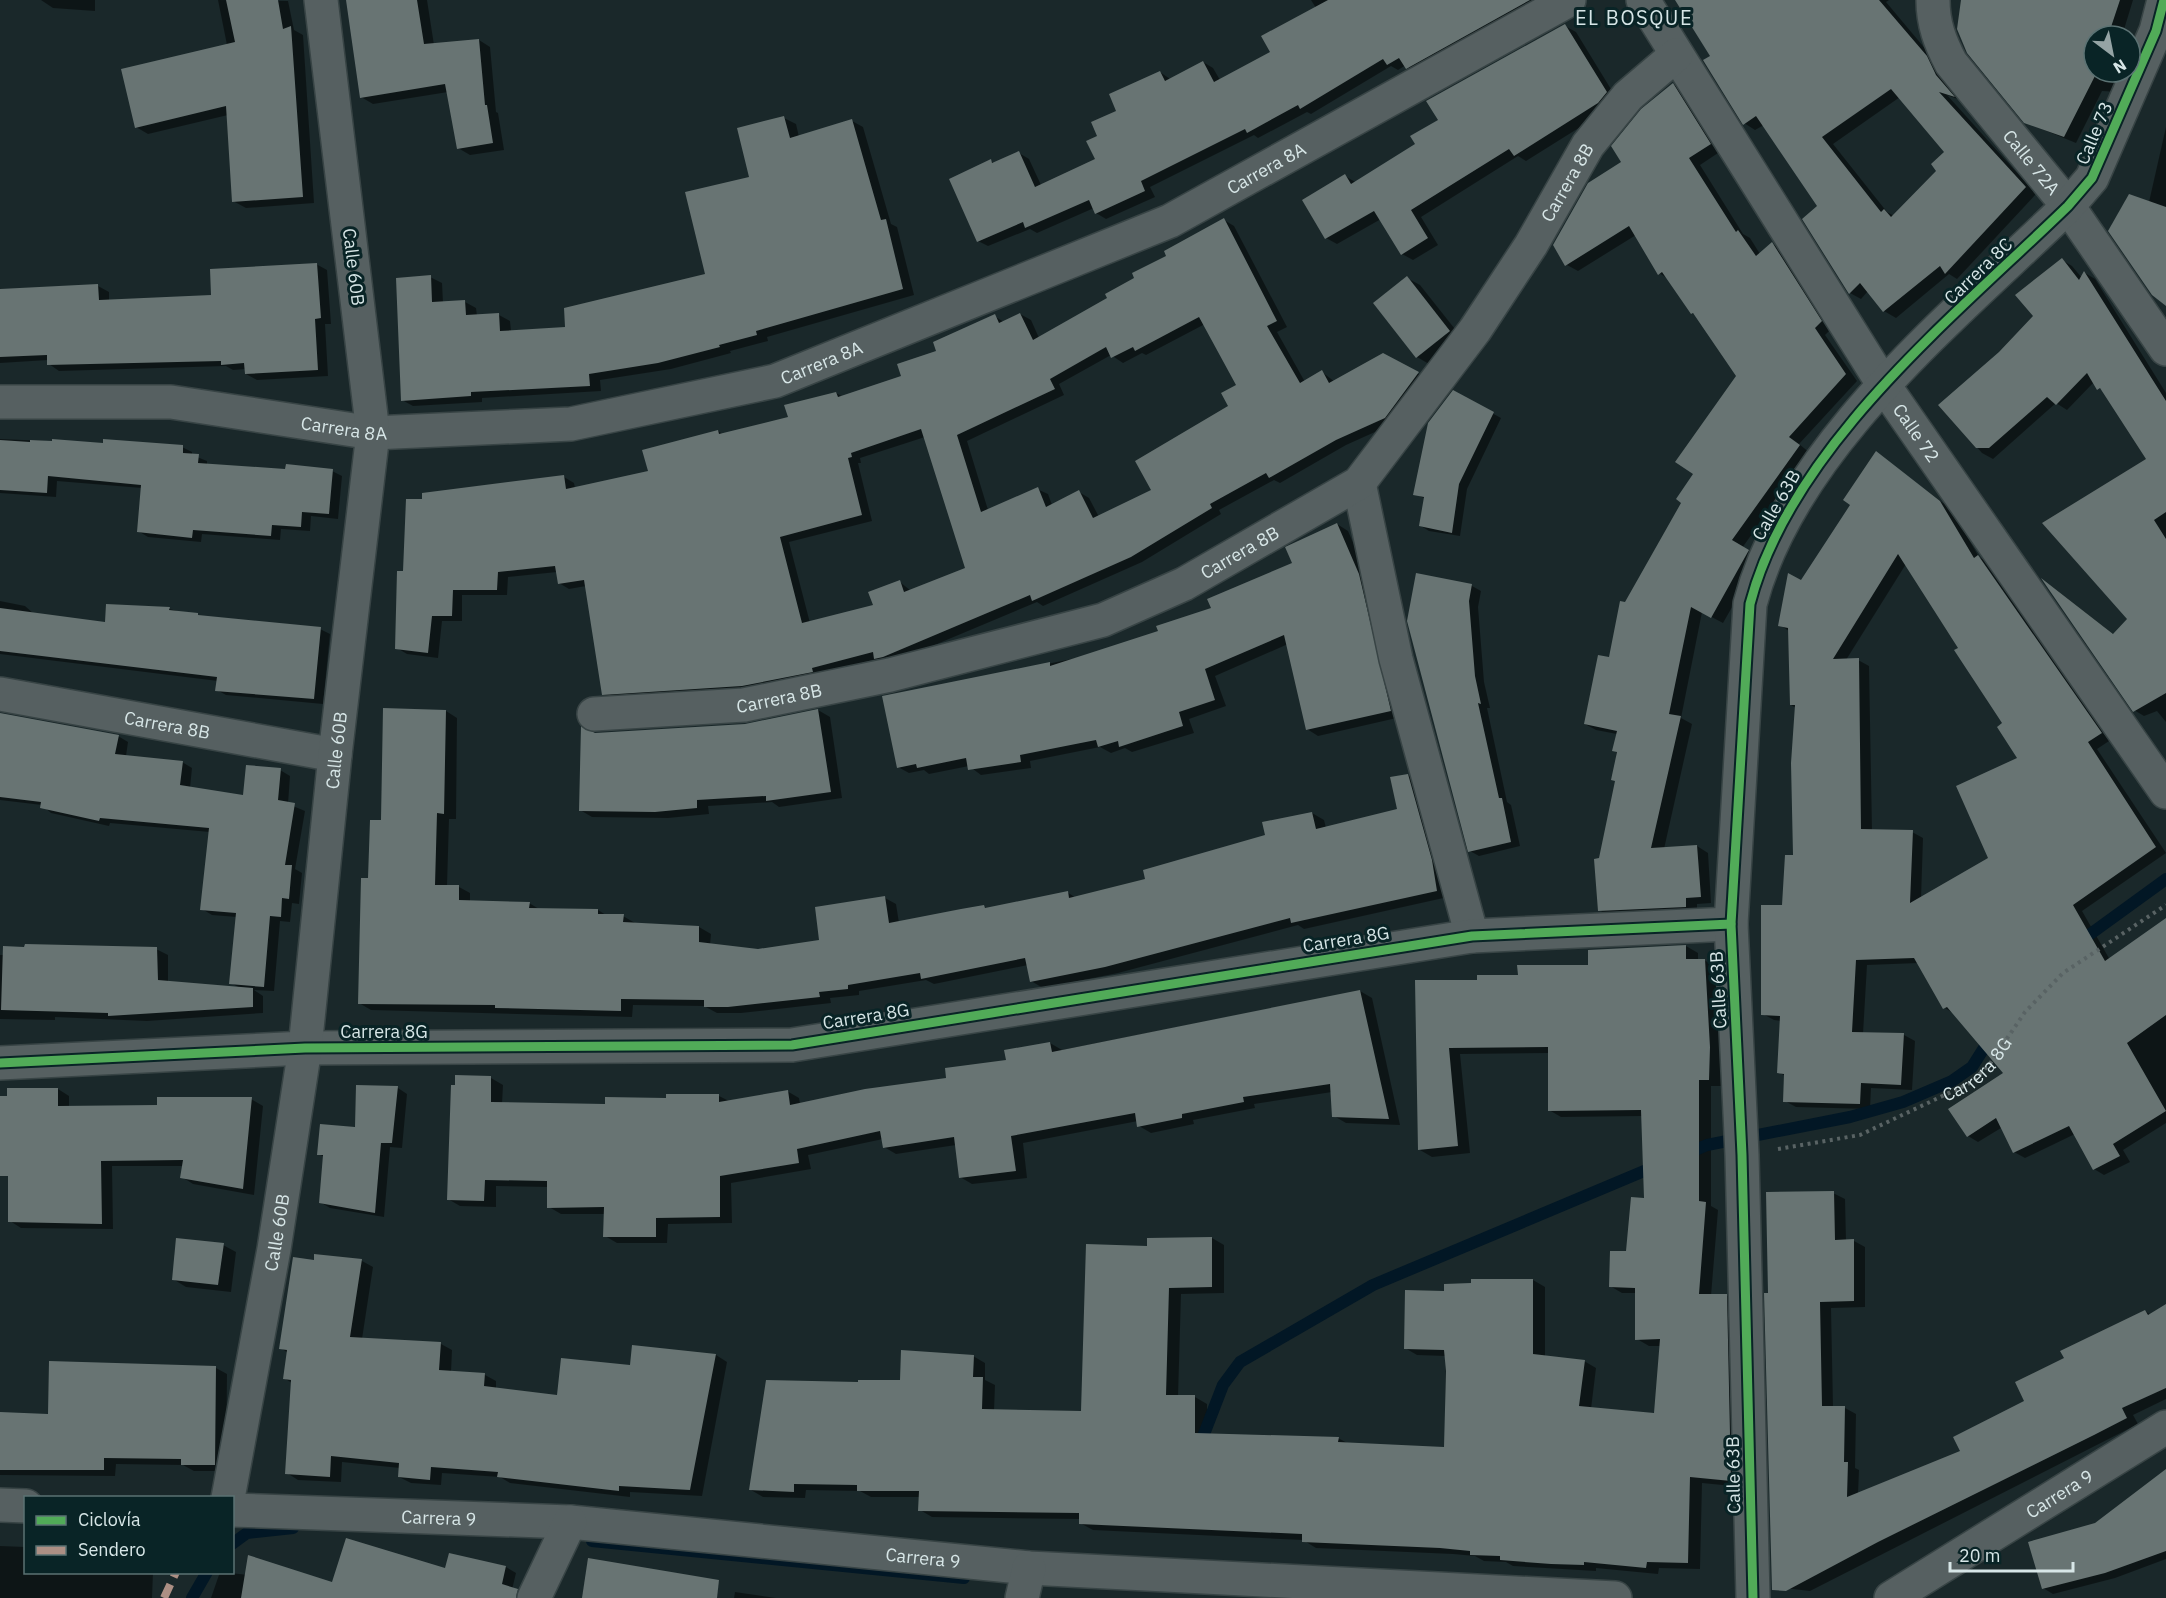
<svg xmlns="http://www.w3.org/2000/svg" width="2166" height="1598" viewBox="0 0 2166 1598" font-family="'IBM Plex Sans',sans-serif">
	<style>
		.shadow { fill: #0007; fill-rule: evenodd }
		.lines { fill: none; stroke-linecap: round; stroke-linejoin: round }
		.stream { stroke: #021725; stroke-width: 12 }
		.building { fill: #687473; fill-rule: evenodd }
		.minor-casing { stroke: #384445; stroke-width: 36 }
		.path { stroke: #596364; stroke-width: 4; stroke-dasharray: 3 4.5; stroke-linecap: butt }
		.minor { stroke: #566061; stroke-width: 33 }
		.quiet { stroke: #ac8f84; stroke-width: 8; stroke-dasharray: 15 8; stroke-linecap: butt }
		.cycleway-casing { stroke: #092426; stroke-width: 13 }
		.cycleway { stroke: #51ab58; stroke-width: 9 }
		.labels { text-anchor: middle; dominant-baseline: central; stroke-width: 6; stroke-linejoin: round; paint-order: stroke }
		.street-label { font-size: 18px; fill: #d7e6e7; stroke: #092426 }
		.neighbourhood-label { font-size: 20px; letter-spacing: 1.5px; fill: #d7e6e7; stroke: #092426 }
	</style>
	<rect width="100%" height="100%" fill="#1a282a"/>
	<g class="shadow">
		<polygon points="41,0 95,0 95,11 53,8"/>
		<polygon points="218,0 288,1 294,30 303,35 314,203 246,208 233,201 228,115 148,134 136,127 227,45"/>
		<polygon points="348,0 427,0 434,45 479,40 490,47 496,112 498,113 504,150 470,155 458,148 448,92 373,104 361,97"/>
		<polygon points="1311,0 1550,0 1417,74 1406,65 1398,70 1391,66 1311,114 1307,112 1258,138 1254,135 1150,187 1155,197 1106,219 1096,213 1094,208 1037,233 1030,229 988,246 978,241 990,161 994,163 1019,153 1029,159 1041,185 1097,160 1099,137 1118,111 1160,72 1170,79 1203,62 1213,68 1220,80 1272,52 1316,8"/>
		<path d="M 1676,0 L 1889,0 L 1886,2 L 1938,64 L 1963,101 L 1947,95 L 2036,194 L 1957,279 L 1949,274 L 1896,318 L 1884,311 L 1868,291 L 1861,299 L 1850,293 L 1819,207 L 1764,125 L 1755,130 L 1744,123 L 1712,56 ZM 1900,97 L 1947,152 L 1938,171 L 1894,216 L 1887,212 L 1833,144 Z"/>
		<polygon points="1963,0 2133,0 2122,36 2094,36 2094,72 2126,72 2120,92 2102,91 2076,143 2025,122"/>
		<polygon points="1565,26 1576,32 1617,99 1609,109 1526,161 1518,156 1421,217 1438,245 1413,260 1402,254 1381,219 1337,244 1326,238 1345,176 1357,183 1417,145 1440,120"/>
		<polygon points="1673,84 1684,91 1721,151 1700,165 1743,234 1750,238 1760,254 1772,244 1784,250 1832,328 1825,335 1857,381 1799,444 1810,453 1742,548 1760,558 1723,623 1702,612 1681,718 1692,724 1664,849 1697,846 1708,853 1711,903 1697,904 1697,913 1611,917 1599,910 1600,860 1616,781 1617,734 1596,730 1585,724 1610,659 1626,603 1683,503 1737,376 1697,316 1692,313 1667,278 1659,273 1636,235 1578,271 1567,265 1623,163"/>
		<polygon points="784,118 796,124 799,137 852,121 863,127 891,224 897,227 914,295 767,337 768,341 730,351 731,353 671,369 600,380 601,391 482,398 482,402 413,406 402,400 430,277 442,283 443,303 465,302 476,308 477,316 499,315 510,321 511,331 567,328 707,275 751,178"/>
		<polygon points="2166,127 2166,304 2149,202"/>
		<path d="M 1224,220 L 1234,226 L 1287,327 L 1277,332 L 1305,382 L 1322,372 L 1335,382 L 1383,355 L 1428,379 L 1395,423 L 1346,445 L 1280,483 L 1274,480 L 1219,510 L 1221,514 L 1142,562 L 1043,606 L 1037,602 L 894,662 L 886,664 L 877,659 L 753,691 L 613,700 L 603,694 L 586,586 L 569,589 L 559,583 L 557,572 L 508,577 L 507,595 L 462,595 L 462,621 L 442,621 L 438,658 L 407,654 L 397,648 L 405,573 L 423,501 L 564,477 L 574,483 L 575,488 L 649,472 L 718,431 L 724,435 L 789,418 L 836,393 L 843,397 L 903,377 L 938,352 L 994,316 L 1004,322 L 1020,314 L 1031,320 L 1039,338 L 1109,298 ZM 1205,324 L 1238,386 L 1230,407 L 1153,491 L 1099,517 L 1089,498 L 1079,492 L 1052,505 L 1048,494 L 1037,489 L 988,510 L 967,441 L 1064,395 L 1059,384 L 1111,355 L 1123,363 L 1142,353 L 1146,355 ZM 925,437 L 967,569 L 911,591 L 900,582 L 875,606 L 810,623 L 789,542 L 872,521 L 858,463 L 861,463 L 860,458 Z"/>
		<polygon points="2062,260 2072,266 2082,278 2085,273 2095,279 2166,393 2166,722 2157,711 2144,716 2134,710 2051,586 2114,635 2129,619 2148,459 2104,392 2094,382 2067,410 2056,403 1993,459 1982,453 1940,405 2000,353 2035,317"/>
		<polygon points="316,264 327,270 331,324 325,324 328,376 257,380 246,374 246,369 233,370 226,366 59,371 49,364 48,360 0,363 0,290 98,286 109,292 109,301 213,296"/>
		<polygon points="1407,278 1420,285 1462,338 1429,364 1417,357"/>
		<polygon points="1453,392 1501,418 1467,489 1460,536 1429,531 1421,526 1426,499 1415,494"/>
		<polygon points="0,439 182,447 192,452 192,455 207,461 207,465 287,471 332,471 342,476 338,519 311,516 310,531 281,529 280,540 202,534 201,542 148,537 138,531 142,488 57,481 56,497 0,493"/>
		<path d="M 1876,453 L 1951,509 L 1979,557 L 1989,563 L 2112,739 L 2097,749 L 2166,853 L 2082,911 L 2110,960 L 2166,921 L 2166,1123 L 2123,1150 L 2130,1162 L 2104,1175 L 2094,1169 L 2075,1134 L 2025,1158 L 2014,1152 L 2001,1128 L 1978,1142 L 1968,1136 L 2005,1073 L 1953,1013 L 1945,1008 L 1919,963 L 1867,965 L 1863,1034 L 1904,1035 L 1915,1041 L 1912,1090 L 1871,1088 L 1870,1109 L 1796,1107 L 1785,1101 L 1785,1076 L 1779,1072 L 1781,1021 L 1774,1020 L 1763,1014 L 1794,856 L 1796,708 L 1791,705 L 1789,631 L 1780,625 L 1801,582 L 1852,504 ZM 1906,564 L 1960,648 L 2004,724 L 2019,758 L 1990,859 L 1921,899 L 1923,838 L 1912,832 L 1872,830 L 1869,666 L 1858,660 L 1846,660 Z"/>
		<polygon points="1337,524 1348,531 1370,582 1401,717 1318,736 1307,729 1288,644 1215,676 1226,706 1189,719 1194,733 1132,752 1125,748 1111,753 1100,747 1030,761 1031,768 981,775 969,766 929,774 924,770 909,773 898,767 883,697 1082,657 1160,632 1213,609 1294,563"/>
		<polygon points="1418,575 1472,586 1481,591 1478,607 1484,682 1490,708 1487,708 1507,802 1511,805 1520,846 1479,856 1470,851"/>
		<polygon points="0,601 25,606 34,614 106,623 169,609 203,617 320,629 330,634 323,704 226,695 217,690 218,681 0,654"/>
		<polygon points="818,710 830,717 842,798 779,807 772,802 708,806 709,814 668,818 592,817 580,810 595,734 745,725"/>
		<polygon points="446,711 457,718 456,819 449,819 447,886 459,887 470,893 470,902 529,903 539,909 598,910 606,915 623,916 635,923 699,927 711,934 710,945 758,950 821,941 885,898 896,904 899,923 984,907 988,909 1067,892 1076,898 1146,880 1267,836 1312,813 1324,820 1326,828 1398,810 1408,775 1420,782 1448,897 1304,929 1298,925 1118,973 1043,988 1031,981 1028,965 934,984 926,980 859,991 859,995 830,998 831,1003 741,1013 717,1013 704,1006 633,1005 632,1017 371,1010 359,1003 370,879 382,822"/>
		<polygon points="0,715 118,736 128,742 126,756 182,762 192,768 190,788 244,797 280,770 290,776 288,804 305,811 295,869 302,873 299,904 292,903 290,922 280,921 274,991 254,990 263,996 263,1013 147,1021 55,1017 55,1020 0,1019 0,955 156,949 168,955 168,983 240,988 231,983 237,917 212,915 202,909 210,832 110,823 109,826 51,813 42,805 0,800"/>
		<polygon points="1686,946 1698,953 1698,960 1704,960 1716,967 1722,1055 1721,1086 1711,1086 1711,1206 1718,1210 1711,1296 1726,1295 1738,1302 1743,1487 1702,1483 1700,1569 1659,1568 1658,1574 1596,1568 1596,1571 1513,1566 1506,1562 1484,1561 1475,1556 1453,1554 1316,1548 1303,1540 1093,1530 1080,1523 1081,1519 932,1517 920,1510 920,1497 871,1497 860,1491 806,1490 805,1498 763,1497 751,1490 860,1384 902,1381 973,1356 985,1363 985,1380 995,1385 994,1411 1083,1413 1148,1247 1212,1238 1224,1245 1224,1293 1181,1294 1178,1397 1195,1397 1207,1404 1207,1435 1338,1438 1349,1444 1445,1448 1446,1356 1417,1355 1405,1348 1445,1292 1472,1284 1472,1280 1533,1280 1545,1287 1545,1357 1584,1361 1596,1368 1591,1409 1655,1414 1661,1346 1649,1346 1637,1339 1637,1293 1622,1293 1610,1286 1627,1253 1646,1199 1643,1116 1561,1117 1549,1110 1550,1053 1460,1054 1470,1153 1432,1157 1420,1150 1417,982 1479,981 1519,976 1590,966"/>
		<polygon points="1360,991 1372,998 1400,1125 1346,1123 1334,1116 1332,1092 1254,1104 1255,1108 1193,1120 1194,1124 1151,1133 1139,1126 1138,1121 1023,1143 1027,1178 972,1184 960,1177 956,1145 896,1154 884,1147 883,1139 808,1155 811,1169 731,1183 732,1223 668,1224 667,1243 617,1243 605,1236 605,1214 561,1214 549,1207 549,1187 496,1186 496,1207 460,1206 448,1199 491,1078 503,1085 502,1104 606,1106 719,1096 729,1101 787,1091 799,1098 800,1104 948,1079 1008,1061 1050,1043 1062,1050"/>
		<polygon points="398,1088 407,1094 402,1148 390,1147 384,1217 330,1208 320,1202 324,1157 319,1154 357,1128"/>
		<polygon points="58,1089 69,1096 69,1108 158,1107 251,1099 263,1106 254,1195 193,1184 182,1177 184,1166 112,1166 113,1229 21,1228 10,1221"/>
		<polygon points="1833,1193 1845,1199 1846,1241 1854,1241 1865,1247 1865,1307 1831,1308 1833,1407 1845,1408 1856,1414 1855,1468 1859,1470 1858,1494 1963,1452 2026,1402 2066,1358 2145,1311 2151,1315 2166,1306 2166,1399 2133,1415 2138,1424 1810,1591 1784,1588 1769,1295"/>
		<polygon points="223,1245 236,1252 231,1292 186,1287 173,1279"/>
		<polygon points="362,1261 373,1267 362,1339 441,1344 452,1350 451,1372 485,1375 496,1381 496,1389 558,1396 632,1366 716,1355 727,1362 702,1496 630,1492 630,1497 510,1483 500,1477 442,1473 441,1485 411,1483 399,1477 400,1468 342,1462 341,1482 298,1480 287,1473 292,1383 284,1378 288,1353 281,1348 315,1262"/>
		<polygon points="216,1368 227,1374 226,1471 194,1471 183,1465 116,1464 115,1476 0,1475 0,1414 49,1416"/>
		<polygon points="2166,1471 2166,1559 2115,1578 2053,1594 2043,1588 2095,1525"/>
		<polygon points="0,1546 26,1547 26,1572 153,1572 152,1598 0,1598"/>
		<polygon points="506,1567 516,1573 510,1598 211,1598 220,1572 333,1584 447,1569"/>
		<polygon points="735,1592 776,1598 734,1598"/>
	</g>
	<g class="lines">
		<g class="stream">
			<polyline points="2078,943 2166,879"/>
			<polyline points="1686,1154 1707,1145 1850,1117 1903,1102 1952,1081 1972,1067 1991,1037"/>
			<polyline points="1199,1447 1223,1385 1240,1362 1373,1285 1656,1166"/>
			<polyline points="592,1541 964,1578"/>
			<polyline points="232,1544 247,1533 293,1528"/>
			<polyline points="192,1598 207,1572"/>
		</g>
	</g>
	<g class="building">
		<polygon points="226,0 278,0 283,29 291,26 303,197 232,202 226,106 135,128 121,69 235,42"/>
		<polygon points="346,0 417,0 424,44 479,39 485,105 487,105 493,143 457,149 445,84 360,98"/>
		<polygon points="1328,0 1530,0 1406,69 1399,58 1387,65 1383,59 1300,109 1298,105 1247,133 1245,129 1141,181 1145,191 1095,214 1089,200 1025,228 1023,222 977,242 949,179 991,159 992,163 1019,151 1035,187 1095,159 1086,141 1097,136 1091,122 1116,111 1109,94 1160,71 1165,81 1203,61 1214,82 1270,52 1261,36"/>
		<path d="M 1675,0 L 1879,0 L 1927,56 L 1936,75 L 1955,97 L 1939,92 L 2026,187 L 1945,274 L 1940,266 L 1883,312 L 1860,283 L 1849,294 L 1802,219 L 1817,206 L 1756,116 L 1743,125 L 1703,60 L 1710,56 ZM 1891,89 L 1944,152 L 1931,164 L 1936,171 L 1891,217 L 1884,209 L 1881,212 L 1822,137 Z"/>
		<polygon points="1961,0 2120,0 2108,36 2094,36 2094,72 2097,72 2064,137 2024,123 1967,53 1957,29"/>
		<polygon points="1565,24 1607,92 1598,103 1514,156 1509,149 1411,210 1428,238 1401,255 1374,211 1325,239 1302,200 1345,174 1351,184 1415,144 1410,136 1438,120 1426,101"/>
		<polygon points="1673,83 1711,144 1689,158 1736,232 1738,230 1756,256 1772,242 1822,321 1815,328 1846,374 1789,437 1800,445 1732,540 1749,550 1711,618 1691,607 1669,714 1681,716 1651,848 1697,845 1701,897 1686,898 1686,907 1598,911 1594,859 1599,858 1615,781 1611,780 1617,752 1612,751 1617,731 1584,724 1598,655 1609,657 1620,601 1625,602 1681,503 1676,499 1693,474 1675,462 1736,376 1693,313 1691,314 1662,272 1658,275 1629,226 1565,266 1553,245 1588,183 1621,162 1611,146 1641,109"/>
		<polygon points="784,116 790,138 852,119 881,220 886,219 903,289 756,331 757,335 719,345 720,347 658,363 589,374 590,386 471,392 471,396 401,401 396,278 431,275 432,302 465,300 466,315 499,313 500,331 565,327 564,308 705,274 685,192 749,177 737,128"/>
		<polygon points="2129,194 2166,207 2166,306 2152,295 2108,231"/>
		<path d="M 1224,218 L 1277,321 L 1267,326 L 1300,383 L 1322,370 L 1329,383 L 1383,353 L 1419,372 L 1385,418 L 1336,440 L 1269,478 L 1266,473 L 1210,504 L 1212,508 L 1131,557 L 1032,601 L 1030,595 L 883,657 L 874,659 L 873,652 L 812,668 L 813,672 L 742,686 L 602,695 L 584,580 L 558,584 L 555,566 L 498,572 L 497,590 L 453,590 L 452,616 L 432,616 L 428,653 L 395,649 L 397,571 L 403,571 L 406,499 L 422,499 L 422,493 L 564,475 L 566,489 L 648,471 L 642,450 L 718,430 L 719,434 L 788,417 L 784,405 L 836,392 L 838,397 L 901,376 L 897,364 L 936,351 L 933,342 L 995,314 L 999,323 L 1020,313 L 1033,340 L 1107,298 L 1105,294 L 1134,278 L 1132,273 L 1166,256 L 1164,251 ZM 1199,317 L 1236,385 L 1221,393 L 1228,406 L 1135,461 L 1151,490 L 1093,518 L 1079,490 L 1046,507 L 1038,487 L 981,512 L 957,435 L 1055,389 L 1050,379 L 1106,347 L 1111,358 L 1133,347 L 1135,351 ZM 921,429 L 965,568 L 904,592 L 900,580 L 868,592 L 873,605 L 802,623 L 780,537 L 862,515 L 848,458 L 852,457 L 851,453 Z"/>
		<polygon points="2062,258 2079,280 2084,271 2166,401 2166,512 2154,520 2166,539 2166,693 2133,712 2041,578 2113,634 2127,619 2042,523 2146,459 2100,388 2097,390 2087,373 2056,405 2047,397 1989,448 1976,448 1938,405 1999,352 2033,316 2015,295"/>
		<polygon points="317,263 321,318 315,319 318,370 245,374 244,363 221,365 221,361 47,365 47,355 0,357 0,289 98,284 99,300 211,295 210,269"/>
		<polygon points="1407,276 1450,331 1416,358 1373,303"/>
		<polygon points="1453,390 1494,412 1459,484 1452,533 1419,526 1424,497 1413,495 1428,423"/>
		<polygon points="52,439 103,443 103,439 183,445 183,453 199,454 198,463 285,469 286,464 333,469 329,514 302,512 301,527 272,525 271,536 193,530 192,538 137,532 141,485 48,476 47,493 0,490 0,440 30,442 30,440 52,441"/>
		<path d="M 1876,451 L 1940,501 L 1974,558 L 1978,555 L 2102,733 L 2088,742 L 2156,847 L 2073,905 L 2105,961 L 2166,918 L 2166,1015 L 2127,1043 L 2166,1111 L 2113,1144 L 2120,1156 L 2093,1170 L 2069,1126 L 2013,1153 L 1996,1118 L 1967,1137 L 1948,1109 L 2003,1073 L 1947,1007 L 1943,1009 L 1914,958 L 1856,960 L 1852,1032 L 1904,1033 L 1901,1085 L 1861,1083 L 1860,1104 L 1783,1102 L 1784,1074 L 1777,1073 L 1780,1016 L 1761,1015 L 1761,905 L 1782,905 L 1785,855 L 1793,855 L 1791,763 L 1795,705 L 1790,705 L 1788,628 L 1778,626 L 1788,573 L 1801,580 L 1850,505 L 1843,500 ZM 1898,554 L 1958,648 L 1954,650 L 2002,723 L 1997,727 L 2017,758 L 1956,786 L 1988,858 L 1910,903 L 1913,830 L 1861,829 L 1859,658 L 1833,659 Z"/>
		<polygon points="1337,523 1359,574 1391,711 1306,730 1284,635 1205,669 1215,700 1179,712 1183,726 1119,747 1118,741 1098,747 1096,740 1020,755 1021,762 968,770 966,758 917,768 916,764 897,768 882,696 1050,662 1050,666 1158,631 1156,626 1211,608 1207,599 1292,563 1285,547"/>
		<polygon points="1416,573 1472,584 1469,601 1475,676 1481,704 1478,703 1499,798 1502,798 1511,842 1468,852 1407,621"/>
		<polygon points="106,604 170,607 169,610 198,613 198,615 321,627 314,699 215,691 217,677 0,651 0,608 105,622"/>
		<polygon points="383,708 446,710 444,814 437,813 435,885 459,885 459,900 530,902 529,908 598,909 598,914 624,914 623,922 699,926 699,942 758,949 819,940 815,907 885,896 889,923 961,909 984,905 985,908 1068,891 1069,898 1145,879 1143,870 1265,835 1262,822 1312,812 1316,829 1397,809 1390,777 1408,774 1432,860 1437,891 1291,923 1290,918 1105,967 1030,982 1025,958 921,979 920,973 848,985 848,989 819,992 820,997 728,1007 704,1007 704,1000 621,999 621,1011 495,1008 495,1005 358,1004 361,878 368,878 370,820 381,820"/>
		<polygon points="818,709 831,792 766,801 766,796 697,800 697,808 655,812 579,811 581,726 595,733 745,724"/>
		<polygon points="0,713 119,735 115,754 183,761 180,785 243,795 246,765 281,768 278,800 295,803 285,865 292,865 289,899 282,898 281,917 270,916 264,987 229,984 236,913 200,910 209,828 100,818 99,821 40,808 41,802 0,797"/>
		<polygon points="25,944 157,947 158,980 253,988 253,1007 108,1016 108,1013 1,1010 3,946 24,947"/>
		<polygon points="1686,945 1686,959 1705,959 1710,1047 1709,1080 1699,1080 1699,1201 1706,1202 1699,1294 1727,1294 1731,1481 1690,1477 1688,1563 1647,1562 1646,1568 1584,1562 1584,1565 1551,1564 1500,1560 1500,1556 1470,1555 1470,1551 1440,1548 1302,1542 1302,1534 1079,1524 1079,1513 918,1511 919,1491 857,1491 857,1485 794,1484 794,1492 749,1490 766,1380 858,1382 858,1380 900,1380 901,1350 974,1355 973,1377 983,1377 982,1409 1081,1411 1086,1244 1147,1246 1147,1238 1212,1237 1212,1287 1169,1288 1166,1395 1195,1395 1195,1433 1339,1437 1338,1442 1444,1447 1446,1371 1444,1350 1404,1349 1405,1290 1444,1291 1444,1284 1471,1283 1471,1279 1533,1279 1533,1354 1585,1360 1579,1406 1654,1413 1660,1339 1635,1340 1635,1288 1609,1287 1610,1251 1626,1251 1631,1197 1644,1198 1641,1110 1548,1111 1548,1047 1449,1048 1458,1146 1418,1150 1415,980 1477,980 1477,975 1518,975 1517,965 1588,965 1588,950"/>
		<polygon points="1360,990 1389,1119 1332,1117 1330,1084 1243,1097 1244,1102 1182,1114 1182,1118 1137,1127 1135,1113 1011,1136 1016,1171 959,1178 954,1137 883,1148 880,1131 797,1149 799,1163 720,1176 720,1217 656,1218 656,1237 603,1237 604,1207 547,1208 547,1181 485,1180 484,1201 447,1200 451,1085 455,1085 455,1075 491,1076 491,1102 605,1104 605,1097 666,1098 666,1094 719,1094 719,1102 788,1090 790,1105 865,1089 946,1078 945,1068 1006,1060 1004,1050 1050,1042 1052,1052"/>
		<polygon points="356,1085 398,1086 392,1143 381,1143 375,1213 319,1203 323,1155 317,1155 320,1124 355,1127"/>
		<polygon points="7,1088 58,1088 58,1106 157,1105 157,1097 252,1097 243,1189 180,1178 183,1160 101,1161 102,1224 8,1222 8,1176 0,1176 0,1096 7,1096"/>
		<polygon points="1834,1191 1835,1240 1854,1239 1854,1301 1820,1302 1822,1406 1845,1406 1844,1462 1848,1462 1847,1497 1960,1451 1953,1437 2024,1401 2015,1382 2064,1358 2060,1351 2145,1310 2148,1315 2166,1304 2166,1388 2122,1408 2127,1418 2094,1435 1878,1542 1786,1591 1772,1590 1764,1293 1768,1293 1766,1192"/>
		<polygon points="176,1238 224,1243 218,1285 172,1280"/>
		<polygon points="314,1254 362,1259 350,1337 441,1342 439,1370 485,1373 484,1386 557,1395 561,1358 630,1365 632,1345 716,1354 690,1490 619,1486 619,1491 497,1477 498,1472 431,1467 430,1480 398,1477 399,1463 331,1456 330,1477 285,1474 291,1380 283,1379 287,1350 279,1349 293,1257 314,1260"/>
		<polygon points="49,1361 216,1366 215,1465 181,1465 181,1459 104,1458 104,1470 0,1470 0,1412 48,1414"/>
		<polygon points="2166,1469 2166,1551 2105,1573 2042,1589 2028,1542 2095,1523"/>
		<polygon points="346,1538 445,1568 449,1553 506,1566 502,1584 518,1589 516,1598 241,1598 248,1555 332,1582"/>
		<polygon points="588,1558 719,1580 717,1598 582,1598"/>
	</g>
	<g class="lines">
		<defs>
			<g id="minor">
				<path id="s2" d="M 1643,0 L 1883,384 L 2166,792"/>
				<path id="s3" d="M 1933,0 C 1933,24 1940,42 1951,63 L 2068,206 L 2166,349"/>
				<path id="s4" d="M 0,402 L 171,402 L 373,433 L 571,424 L 775,381 L 1170,221 L 1569,0"/>
				<polyline points="1359,483 1396,659 1472,936"/>
				<path id="s5" d="M 0,694 L 335,755"/>
				<path id="s6" d="M 594,714 L 744,705 L 890,675 L 1103,620 L 1184,584 L 1359,483 L 1475,330 L 1531,245 L 1588,145 L 1628,96 L 1676,55"/>
				<polyline points="0,1063 305,1048 792,1045 1472,936 1731,924"/>
				<path id="s7" d="M 228,1498 L 274,1249 L 305,1048 L 335,755 L 373,433 L 321,0"/>
				<polyline points="0,1505 26,1506"/>
				<path id="s8" d="M 232,1510 L 570,1522 L 1029,1568 L 1615,1598"/>
				<polyline points="534,1598 570,1522"/>
				<polyline points="1022,1598 1029,1568"/>
				<path d="M 1753,1598 L 1742,1155 L 1731,924 L 1750,604 C 1791,446 1955,316 2068,206 L 2092,178 L 2156,31 L 2164,0"/>
				<path id="s9" d="M 1891,1598 L 2166,1427"/>
			</g>
		</defs>
		<use href="#minor" class="minor-casing"/>
		<path class="path" id="s1" d="M 1778,1149 L 1860,1135 L 1970,1083 L 1989,1065 L 2025,1012 L 2063,973 L 2166,905"/>
		<use href="#minor" class="minor"/>
		<polyline class="quiet" points="164,1598 176,1572"/>
		<defs>
			<g id="cycleway">
				<polyline points="0,1063 305,1048 792,1045 1472,936 1731,924"/>
				<path d="M 1753,1598 L 1742,1155 L 1731,924 L 1750,604 C 1791,446 1955,316 2068,206 L 2092,178 L 2156,31 L 2164,0"/>
			</g>
		</defs>
		<use href="#cycleway" class="cycleway-casing"/>
		<use href="#cycleway" class="cycleway"/>
	</g>
	<g class="labels">
		<g class="street-label">
			<text transform="translate(2094 133) rotate(-67)">Calle 73</text>
			<text stroke="none"><textPath href="#s3" startOffset="194">Calle 72A</textPath></text>
			<text stroke="none"><textPath href="#s4" startOffset="1318">Carrera 8A</textPath></text>
			<text stroke="none"><textPath href="#s6" startOffset="1176">Carrera 8B</textPath></text>
			<text transform="translate(354 267) rotate(83)">Calle 60B</text>
			<text transform="translate(1978 271) rotate(-44)">Carrera 8C</text>
			<text stroke="none"><textPath href="#s4" startOffset="832">Carrera 8A</textPath></text>
			<text stroke="none"><textPath href="#s4" startOffset="346">Carrera 8A</textPath></text>
			<text stroke="none"><textPath href="#s2" startOffset="512">Calle 72</textPath></text>
			<text transform="translate(1776 505) rotate(-60)">Calle 63B</text>
			<text stroke="none"><textPath href="#s6" startOffset="672">Carrera 8B</textPath></text>
			<text stroke="none"><textPath href="#s6" startOffset="186">Carrera 8B</textPath></text>
			<text stroke="none"><textPath href="#s5" startOffset="170">Carrera 8B</textPath></text>
			<text stroke="none"><textPath href="#s7" startOffset="756">Calle 60B</textPath></text>
			<text transform="translate(1346 939) rotate(-9)">Carrera 8G</text>
			<text transform="translate(1718 990) rotate(-93)">Calle 63B</text>
			<text transform="translate(866 1016) rotate(-9)">Carrera 8G</text>
			<text x="384" y="1031">Carrera 8G</text>
			<text stroke="none"><textPath href="#s1" startOffset="219">Carrera 8G</textPath></text>
			<text stroke="none"><textPath href="#s7" startOffset="270">Calle 60B</textPath></text>
			<text transform="translate(1733 1475) rotate(-91)">Calle 63B</text>
			<text stroke="none"><textPath href="#s9" startOffset="198">Carrera 9</textPath></text>
			<text stroke="none"><textPath href="#s8" startOffset="207">Carrera 9</textPath></text>
			<text stroke="none"><textPath href="#s8" startOffset="693">Carrera 9</textPath></text>
		</g>
		<g class="neighbourhood-label">
			<text x="1634" y="17">EL BOSQUE</text>
		</g>
	</g>
	<rect x="24" y="1496" width="210" height="78" fill="#092426" stroke="#5b7273" stroke-width="1.5"/>
	<rect x="36" y="1516" width="30" height="9" fill="#51ab58" stroke="#5b7273" stroke-width="1.5"/>
	<text x="78" y="1526" font-size="18" fill="#d7e6e7">Ciclovía</text>
	<rect x="36" y="1546" width="30" height="9" fill="#ac8f84" stroke="#5b7273" stroke-width="1.5"/>
	<text x="78" y="1556" font-size="18" fill="#d7e6e7">Sendero</text>
	<g transform="translate(2112 54) rotate(148)"><circle r="28" fill="#092426" stroke="#5b7273" stroke-width="1.5"/>
	<path d="M0-4.5L10 22L0 15L-10 22Z" fill="#95a4a5"/>
	<text y="-9" font-size="16" font-weight="bold" text-anchor="middle" fill="#d7e6e7">N</text>
	</g>
	<path d="M1950 1562v9h123v-9" fill="none" stroke="#d7e6e7" stroke-width="3"/>
	<text x="1959" y="1562" font-size="18" fill="#d7e6e7" stroke="#092426" stroke-width="4.5" paint-order="stroke">20 m</text>
</svg>
